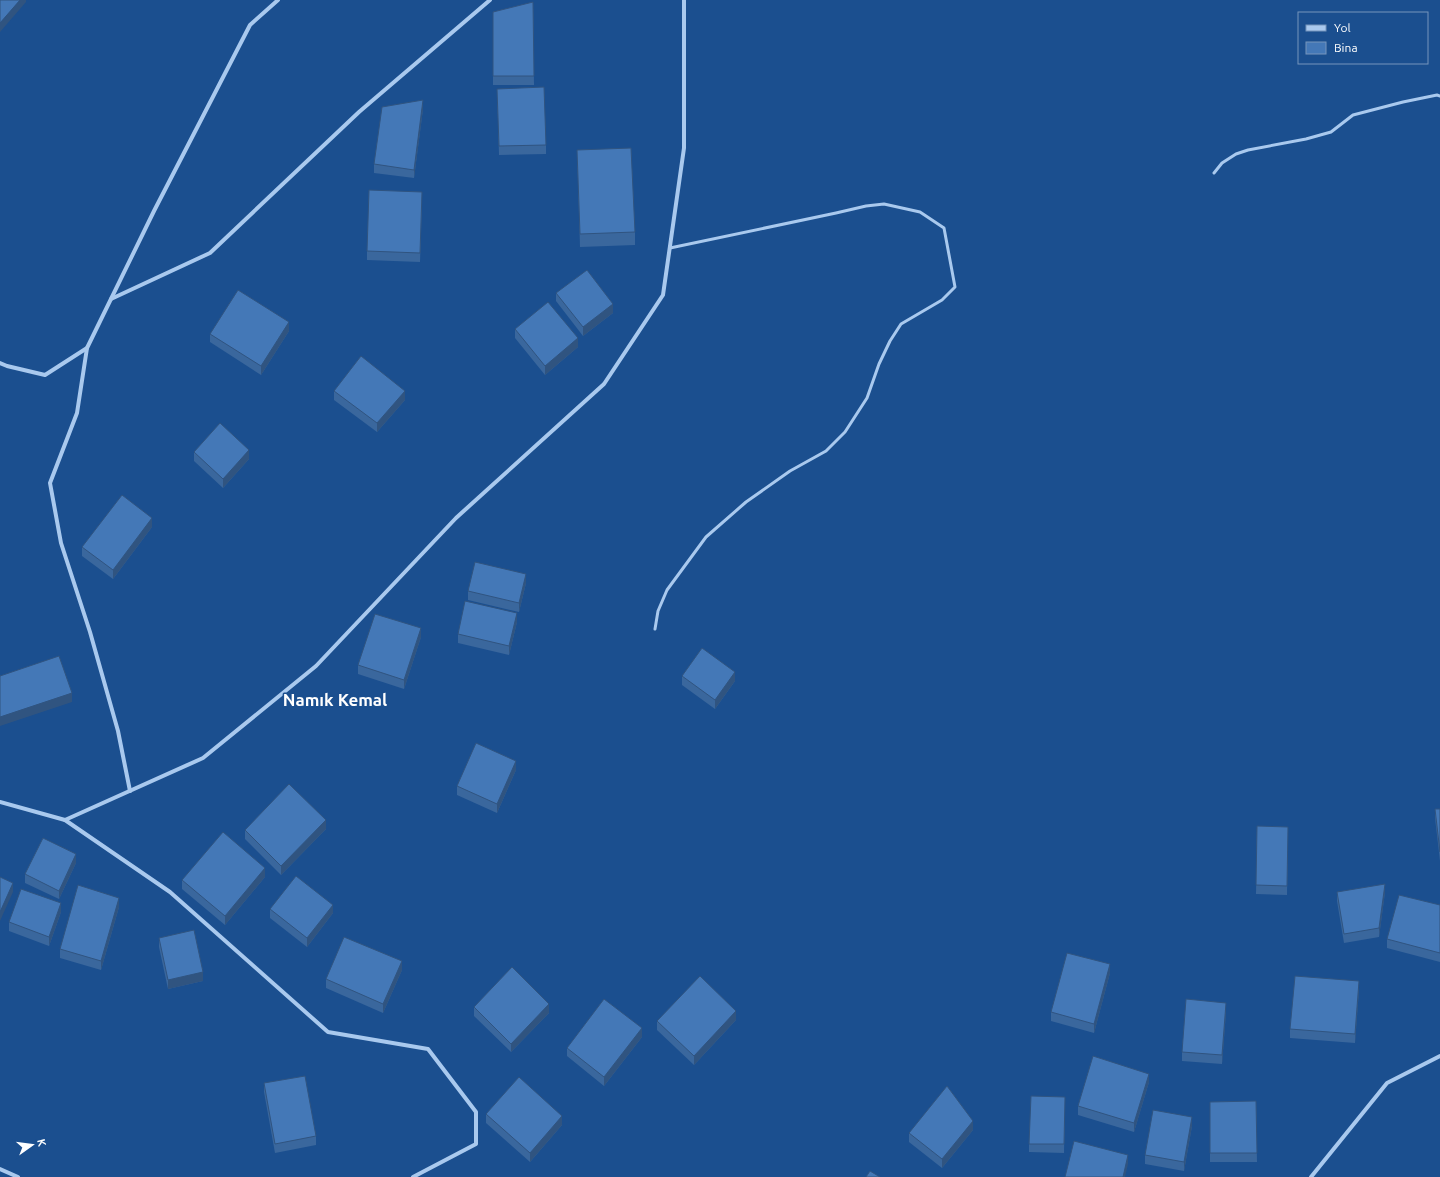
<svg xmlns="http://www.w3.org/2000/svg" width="1440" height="1177" viewBox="0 0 1440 1177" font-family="Ubuntu,sans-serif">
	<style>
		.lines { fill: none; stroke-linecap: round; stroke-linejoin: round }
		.lane { stroke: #a9c9ee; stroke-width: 3 }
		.street { stroke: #a9c9ee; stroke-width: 4 }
		.wall { fill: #3a679d }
		.shaded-wall { fill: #305480 }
		.building { fill: #4478b7; stroke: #305480 }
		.labels { text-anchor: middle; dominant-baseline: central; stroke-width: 3; stroke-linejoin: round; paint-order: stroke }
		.district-label { font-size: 17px; font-weight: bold; fill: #fff; stroke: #1b4f8f }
	</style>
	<rect width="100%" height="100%" fill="#1b4f8f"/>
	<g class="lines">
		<g class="lane">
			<polyline points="1214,173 1222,163 1236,154 1248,150 1306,139 1331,132 1353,115 1403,102 1437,95 1440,96"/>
			<polyline points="655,629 658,611 667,590 706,537 746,502 790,471 826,451 845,432 867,398 879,364 890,341 901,324 942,300 955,287 944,228 920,212 884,204 866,206 836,213 670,248"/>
		</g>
		<g class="street">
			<polyline points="111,299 210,253 359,112 490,0"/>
			<polyline points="87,348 77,413 50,483 61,543 90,632 118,731 130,791"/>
			<polyline points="0,363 7,366 45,375 87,348 154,211 250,25 278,0"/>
			<polyline points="0,802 65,820 203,758 316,666 456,518 604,384 663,295 684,148 684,0"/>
			<polyline points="65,820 170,892 328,1032 428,1049 476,1112 476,1144 413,1177"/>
			<polyline points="0,1169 18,1177"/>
			<polyline points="1311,1177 1387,1083 1440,1056"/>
		</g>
	</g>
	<g class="wall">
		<polygon points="533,2 534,85 493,85 493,12"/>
		<polygon points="497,89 546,145 546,154 499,155"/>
		<polygon points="423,109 414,178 374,173 374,164"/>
		<polygon points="577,150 635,232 635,245 580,247"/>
		<polygon points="422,201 420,262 367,260 367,251"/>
		<polygon points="556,293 613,313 583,336 556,301"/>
		<polygon points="515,329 578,347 545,375 515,338"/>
		<polygon points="289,331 261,375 210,342 210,334"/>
		<polygon points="334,391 405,400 377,432 334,400"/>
		<polygon points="194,452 249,459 223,488 194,461"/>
		<polygon points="152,527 113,579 82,556 82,547"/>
		<polygon points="526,583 519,612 468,600 468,591"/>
		<polygon points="517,622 509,655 458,643 458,634"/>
		<polygon points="421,637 404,689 358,674 358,665"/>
		<polygon points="682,676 735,681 715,709 682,685"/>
		<polygon points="516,770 497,813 457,795 457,786"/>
		<polygon points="1435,809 1440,809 1440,861 1435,818"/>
		<polygon points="1257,826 1288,827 1287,895 1256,894"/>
		<polygon points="326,829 281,875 245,839 245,830"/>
		<polygon points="76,863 59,899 25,883 25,874"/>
		<polygon points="265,877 225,925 182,889 182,880"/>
		<polygon points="1337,892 1385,892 1379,937 1344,943 1337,901"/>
		<polygon points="1440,905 1440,962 1387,948 1387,939"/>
		<polygon points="119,907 101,970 60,958 60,949"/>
		<polygon points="270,909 333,913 307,947 270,918"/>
		<polygon points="61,912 49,946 9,931 9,922"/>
		<polygon points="159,938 203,981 168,989 159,947"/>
		<polygon points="402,970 383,1013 326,988 326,979"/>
		<polygon points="1110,973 1094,1033 1051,1021 1051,1012"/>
		<polygon points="1359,990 1355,1043 1290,1038 1290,1029"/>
		<polygon points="474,1007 549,1013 511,1052 474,1016"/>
		<polygon points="1226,1012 1222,1064 1182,1061 1182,1052"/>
		<polygon points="736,1020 694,1065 657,1030 657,1021"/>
		<polygon points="642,1037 604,1086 567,1056 567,1048"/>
		<polygon points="1149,1082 1134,1132 1078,1115 1078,1106"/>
		<polygon points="264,1083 316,1136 316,1145 275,1153 264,1092"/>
		<polygon points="1065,1097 1064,1153 1029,1152 1029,1144"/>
		<polygon points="1256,1101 1257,1162 1210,1162 1210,1102"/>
		<polygon points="486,1114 562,1125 530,1162 486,1123"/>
		<polygon points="1192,1126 1184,1171 1145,1164 1145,1155"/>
		<polygon points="973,1130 942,1168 909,1142 909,1133"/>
	</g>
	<g class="shaded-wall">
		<polygon points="20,0 26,0 26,2 0,32 0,23"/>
		<polygon points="423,100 423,109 414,178 414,170"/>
		<polygon points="613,304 613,313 583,336 583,327"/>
		<polygon points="289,322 289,331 261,375 261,366"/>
		<polygon points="578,338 578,347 545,375 545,366"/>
		<polygon points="405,391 405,400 377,432 377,423"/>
		<polygon points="249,450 249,459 223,488 223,479"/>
		<polygon points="152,518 152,527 113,579 113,570"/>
		<polygon points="526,574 526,583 519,612 519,603"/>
		<polygon points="517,613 517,622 509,655 509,646"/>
		<polygon points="421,628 421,637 404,689 404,680"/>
		<polygon points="735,672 735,681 715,709 715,700"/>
		<polygon points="72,693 72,702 0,726 0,717"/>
		<polygon points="516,761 516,770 497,813 497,804"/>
		<polygon points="326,820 326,829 281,875 281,866"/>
		<polygon points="76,854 76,863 59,899 59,891"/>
		<polygon points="265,868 265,877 225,925 225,916"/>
		<polygon points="13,883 13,892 0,921 0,912"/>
		<polygon points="1385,884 1385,892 1379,937 1379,928"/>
		<polygon points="119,898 119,907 101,970 101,961"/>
		<polygon points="61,903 61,912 49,946 49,937"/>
		<polygon points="333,905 333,913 307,947 307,938"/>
		<polygon points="402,961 402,970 383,1013 383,1004"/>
		<polygon points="1110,964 1110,973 1094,1033 1094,1024"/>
		<polygon points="203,972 203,981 168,989 168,980"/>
		<polygon points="1359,981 1359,990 1355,1043 1355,1034"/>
		<polygon points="1226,1003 1226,1012 1222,1064 1222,1055"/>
		<polygon points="549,1004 549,1013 511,1052 511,1044"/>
		<polygon points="736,1011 736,1020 694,1065 694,1056"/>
		<polygon points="642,1028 642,1037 604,1086 604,1077"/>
		<polygon points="1149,1074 1149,1082 1134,1132 1134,1123"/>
		<polygon points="562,1116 562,1125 530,1162 530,1153"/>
		<polygon points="1192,1117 1192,1126 1184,1171 1184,1162"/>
		<polygon points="973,1121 973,1130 942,1168 942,1159"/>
		<polygon points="1128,1155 1128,1164 1125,1177 1123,1177"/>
	</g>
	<g class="building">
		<polygon points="0,0 20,0 0,23"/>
		<polygon points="533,2 534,76 493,76 493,12"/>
		<polygon points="544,87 546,145 499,146 497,89"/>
		<polygon points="423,100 414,170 374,164 382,107"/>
		<polygon points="631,148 635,232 580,234 577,150"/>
		<polygon points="369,190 422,192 420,253 367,251"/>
		<polygon points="587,270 613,304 583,327 556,293"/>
		<polygon points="238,290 289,322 261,366 210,334"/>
		<polygon points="548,302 578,338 545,366 515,329"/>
		<polygon points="361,356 405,391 377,423 334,391"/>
		<polygon points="220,423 249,450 223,479 194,452"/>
		<polygon points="122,495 152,518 113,570 82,547"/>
		<polygon points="475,562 526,574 519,603 468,591"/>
		<polygon points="465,601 517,613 509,646 458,634"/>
		<polygon points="375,614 421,628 404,680 358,665"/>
		<polygon points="702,648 735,672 715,700 682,676"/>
		<polygon points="59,656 72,693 0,717 0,676"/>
		<polygon points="476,743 516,761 497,804 457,786"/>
		<polygon points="289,784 326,820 281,866 245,830"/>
		<polygon points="1435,809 1440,809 1440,852"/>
		<polygon points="1257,826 1288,827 1287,886 1256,885"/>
		<polygon points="223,832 265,868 225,916 182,880"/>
		<polygon points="43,838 76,854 59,891 25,874"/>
		<polygon points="296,876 333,905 307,938 270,909"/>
		<polygon points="0,877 13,883 0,912"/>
		<polygon points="1385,884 1379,928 1344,934 1337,892"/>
		<polygon points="78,885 119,898 101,961 60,949"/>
		<polygon points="21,889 61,903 49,937 9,922"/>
		<polygon points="1399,895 1440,905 1440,953 1387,939"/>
		<polygon points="194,930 203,972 168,980 159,938"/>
		<polygon points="344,937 402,961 383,1004 326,979"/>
		<polygon points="1067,953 1110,964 1094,1024 1051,1012"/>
		<polygon points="512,967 549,1004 511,1044 474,1007"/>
		<polygon points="700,976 736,1011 694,1056 657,1021"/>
		<polygon points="1295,976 1359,981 1355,1034 1290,1029"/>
		<polygon points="604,999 642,1028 604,1077 567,1048"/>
		<polygon points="1186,999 1226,1003 1222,1055 1182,1052"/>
		<polygon points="1093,1056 1149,1074 1134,1123 1078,1106"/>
		<polygon points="305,1076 316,1136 275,1144 264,1083"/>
		<polygon points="519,1077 562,1116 530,1153 486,1114"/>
		<polygon points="947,1086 973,1121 942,1159 909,1133"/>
		<polygon points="1031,1096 1065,1097 1064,1144 1029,1144"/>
		<polygon points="1256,1101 1257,1153 1210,1153 1210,1102"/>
		<polygon points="1153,1110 1192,1117 1184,1162 1145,1155"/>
		<polygon points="1074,1141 1128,1155 1123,1177 1065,1177"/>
		<polygon points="870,1171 880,1177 866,1177"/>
	</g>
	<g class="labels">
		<g class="district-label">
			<text x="335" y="699">Namık Kemal</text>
		</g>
	</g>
	<rect x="1298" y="12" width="130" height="52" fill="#1b4f8f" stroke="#7695bc"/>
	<rect x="1306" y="25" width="20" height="6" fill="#a9c9ee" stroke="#7695bc"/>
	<text x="1334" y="32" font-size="12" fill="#ffffff">Yol</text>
	<rect x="1306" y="42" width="20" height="12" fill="#4478b7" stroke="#7695bc"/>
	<text x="1334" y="52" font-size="12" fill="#ffffff">Bina</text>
	<g transform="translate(32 1145) rotate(76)" stroke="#1b4f8f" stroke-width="3" paint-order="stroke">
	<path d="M0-3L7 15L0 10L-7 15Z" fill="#ffffff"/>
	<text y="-6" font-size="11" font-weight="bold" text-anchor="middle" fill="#ffffff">K</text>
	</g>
</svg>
